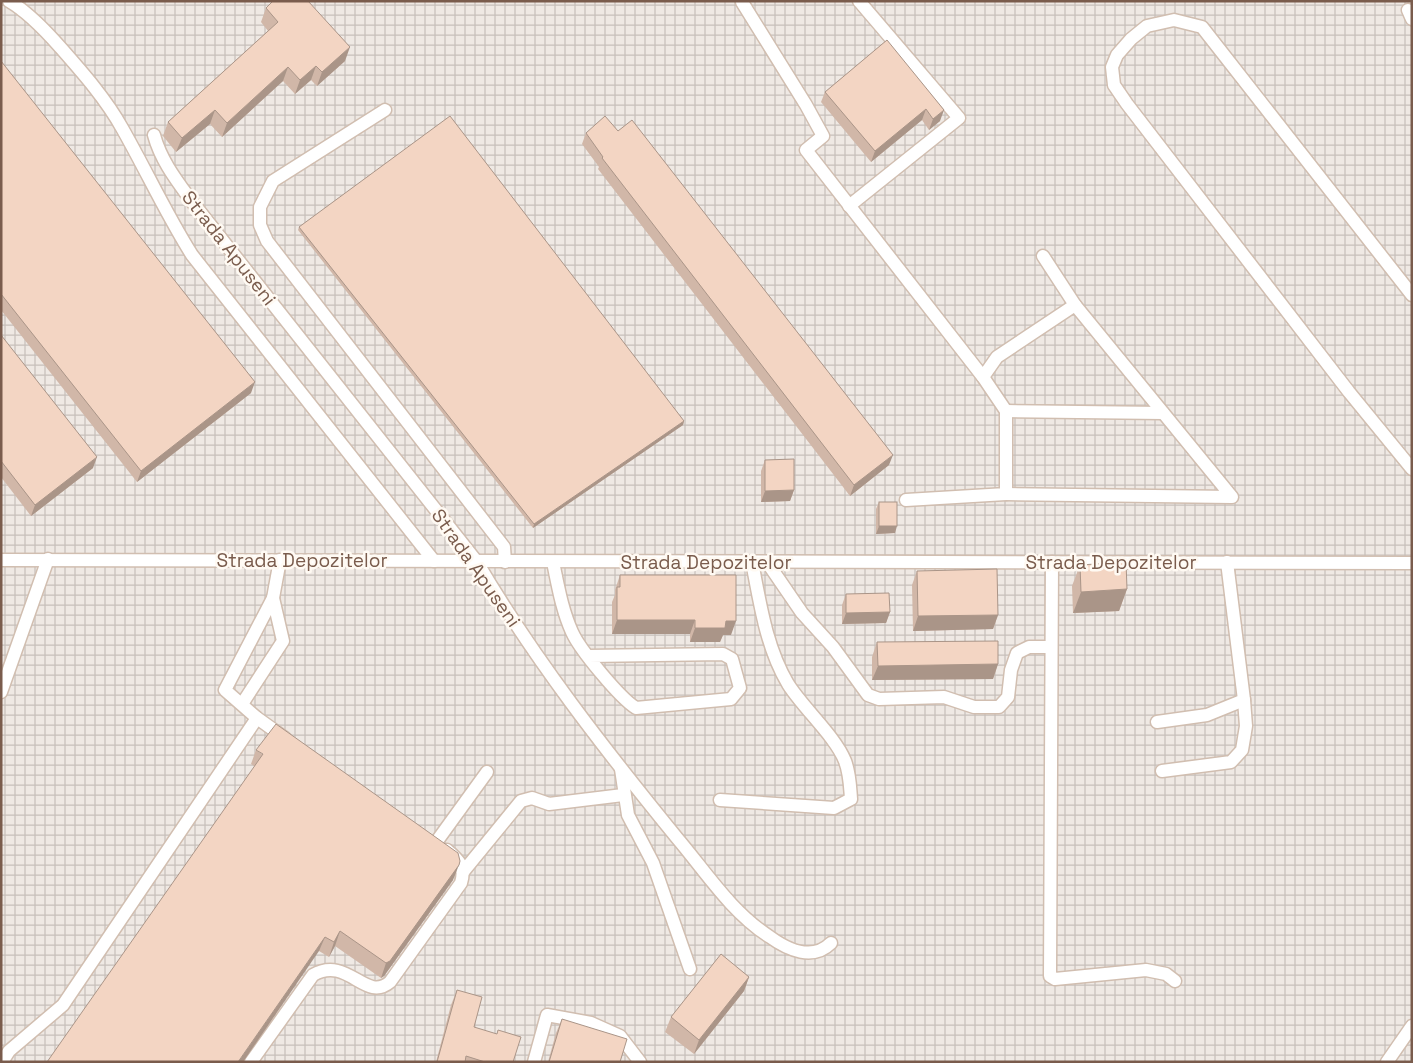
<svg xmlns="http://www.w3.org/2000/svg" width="1413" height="1063" viewBox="0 0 1413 1063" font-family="'Space Grotesk',sans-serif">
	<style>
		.industrial { fill: url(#industrial-grid) }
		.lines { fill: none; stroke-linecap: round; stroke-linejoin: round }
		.minor-casing { stroke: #d1beb0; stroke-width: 15 }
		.minor { stroke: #fff; stroke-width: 12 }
		.wall { fill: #d1b7a8 }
		.shaded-wall { fill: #aa9588 }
		.building { fill: #f3d5c3; stroke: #aa9588 }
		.labels { text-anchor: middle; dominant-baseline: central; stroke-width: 5; stroke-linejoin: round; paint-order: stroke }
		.street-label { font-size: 19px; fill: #7a5c4d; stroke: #fffaf3 }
	</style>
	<defs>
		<pattern id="industrial-grid" width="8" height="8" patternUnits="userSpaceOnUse" patternTransform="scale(1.25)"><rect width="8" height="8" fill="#efe9e4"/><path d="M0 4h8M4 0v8" fill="none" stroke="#c7c0bb"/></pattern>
	</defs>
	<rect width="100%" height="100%" fill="#fdf6ec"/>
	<rect class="industrial" x="1" y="1" width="1411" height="1061"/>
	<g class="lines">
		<defs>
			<g id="minor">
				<path d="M 9,1 C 28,12 45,30 60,47 C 82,72 106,99 122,128 C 146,170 166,214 192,255 L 434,561"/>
				<polyline points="742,2 806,105 823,136 806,150 983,377 1006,411 1006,494 906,500"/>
				<polyline points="1408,10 1412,19"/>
				<polyline points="385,110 273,181 260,207 260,225 267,241 504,547 505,562"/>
				<path d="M 154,135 C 161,161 177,181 193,203 L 477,562 C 534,659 606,751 677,838 C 706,872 731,912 770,937 C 788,950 813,961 831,943"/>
				<polyline points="849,206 959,118 859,1"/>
				<polyline points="1043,256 1075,305"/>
				<polyline points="1412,295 1202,27 1174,20 1147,26 1131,39 1117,55 1112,67 1114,85 1127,104 1349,392 1412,469"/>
				<polyline points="983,377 997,357 1075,305 1232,497 1006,494"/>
				<polyline points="1006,411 1163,413"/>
				<polyline points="1,560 1412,563"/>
				<polyline points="280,560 273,598 225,690 257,718 285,738"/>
				<path d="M 553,562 C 558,586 562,610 572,632 C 580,650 620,698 636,708 L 731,699 L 740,688 L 732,659 L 723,654 L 589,656"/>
				<polyline points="767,562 802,613 833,647 868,695 879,699 944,697 974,707 999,707 1008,697 1011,670 1017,653 1029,647 1051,647"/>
				<polyline points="1052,562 1050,976 1055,979 1146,970 1166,974 1175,981"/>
				<polyline points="1,692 48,559"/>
				<polyline points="242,704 283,641 273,598"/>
				<polyline points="1157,722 1207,715 1244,700 1227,562"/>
				<polyline points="621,769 628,815 653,863 690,969"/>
				<polyline points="1162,771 1231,762 1242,750 1246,726 1244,700"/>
				<path d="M 720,800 L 834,808 L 851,799 C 850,786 850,774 845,761 C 835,736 803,708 788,684 C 766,647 760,603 752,562"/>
				<polyline points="437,841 487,772"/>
				<polyline points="463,872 521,801 532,798 549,804 623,795"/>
				<polyline points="2,1062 9,1051 63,1005 257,718"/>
				<path d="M 251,1062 L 313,975 C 348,955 365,1003 390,982 L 461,883 C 466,867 459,860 447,850"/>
				<polyline points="534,1062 547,1015 591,1023 620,1036 640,1062"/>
				<polyline points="1387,1062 1412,1026"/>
			</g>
		</defs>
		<use href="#minor" class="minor-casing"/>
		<use href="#minor" class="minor"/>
	</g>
	<g class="wall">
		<polygon points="266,8 345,61 317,86 311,80 295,94 283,81 222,137 210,124 176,152 163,136 168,122 268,31 261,22"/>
		<polygon points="887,40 940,121 929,130 922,120 871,162 821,102 825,92"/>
		<polygon points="1,61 251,393 137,482 1,310"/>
		<polygon points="586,133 889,465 850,496 598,169 599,167 582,144"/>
		<polygon points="299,227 684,421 683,425 533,528 298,230"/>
		<polygon points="1,335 93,468 31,516 1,477"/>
		<polygon points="765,460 794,490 790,501 761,502 761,471"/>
		<polygon points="879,502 895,533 876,534 876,509"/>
		<polygon points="1080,565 1127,589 1119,611 1073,613 1072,586"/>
		<polygon points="917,571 998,615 993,629 913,631 912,585"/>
		<polygon points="620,575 731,635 723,635 720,642 690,642 690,634 612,634 612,602 615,595 615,590"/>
		<polygon points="846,594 890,612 886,623 842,624 842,605"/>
		<polygon points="877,642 998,664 993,679 872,680 872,657"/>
		<polygon points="256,750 453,880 384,976 381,978 335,946 329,957 319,951 254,766 251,764"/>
		<polygon points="749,977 744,991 694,1054 665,1032 671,1017"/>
		<polygon points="457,990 474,1027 513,1062 436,1062 451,1005"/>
		<polygon points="562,1019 620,1062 548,1062 556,1033"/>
	</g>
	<g class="shaded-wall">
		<polygon points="350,47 345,61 317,86 322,72"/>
		<polygon points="316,66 311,80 295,94 300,80"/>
		<polygon points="288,67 283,81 222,137 227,123"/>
		<polygon points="926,109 922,120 871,162 875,151"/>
		<polygon points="215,110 210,124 176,152 182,138"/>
		<polygon points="944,110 940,121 929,130 933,119"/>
		<polygon points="255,382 251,393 137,482 141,471"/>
		<polygon points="684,421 683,425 533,528 534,524"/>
		<polygon points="893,455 889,465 850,496 854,485"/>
		<polygon points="97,457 93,468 31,516 35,505"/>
		<polygon points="794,490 790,501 761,502 765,491"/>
		<polygon points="879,526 897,526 895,533 876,534"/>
		<polygon points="1127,589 1119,611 1073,613 1081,592"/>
		<polygon points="890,612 886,623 842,624 846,613"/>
		<polygon points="998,615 993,629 913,631 918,616"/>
		<polygon points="617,620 695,620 690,634 612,634"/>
		<polygon points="726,621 736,621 731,635 723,635 720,642 690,642 695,628"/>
		<polygon points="998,664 993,679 872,680 878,666"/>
		<polygon points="459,865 453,880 384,976 381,978 386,963"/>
		<polygon points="340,931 335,946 329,957 334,942"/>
		<polygon points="325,937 319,951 243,1062 238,1062"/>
		<polygon points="749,977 744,991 694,1054 699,1040"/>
	</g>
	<g class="building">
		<polygon points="273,1 308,1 350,47 322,72 316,66 300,80 288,67 227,123 215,110 182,138 168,122 278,22 266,8"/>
		<polygon points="887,40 944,110 933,119 926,109 875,151 825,92"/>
		<polygon points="1,61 255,382 141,471 1,294"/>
		<polygon points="450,116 684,421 534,524 299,227"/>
		<polygon points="605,116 618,131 632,120 893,455 854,485 602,158 603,157 586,133"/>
		<polygon points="1,335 97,457 35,505 1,461"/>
		<polygon points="794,459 794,490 765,491 765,460"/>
		<rect x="879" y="502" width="18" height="24"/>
		<polygon points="1126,562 1127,589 1081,592 1080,565"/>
		<polygon points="997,569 998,615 918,616 917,571"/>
		<polygon points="620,575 736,575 736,621 726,621 725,628 695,628 695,620 617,620 617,587 620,587"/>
		<polygon points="889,593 890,612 846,613 846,594"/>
		<polygon points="998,641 998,664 878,666 877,642"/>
		<polygon points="276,724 458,853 460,861 459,865 390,961 386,963 340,931 334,942 325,937 238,1062 47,1062 263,754 256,750"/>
		<polygon points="721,954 749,977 699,1040 671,1017"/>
		<polygon points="457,990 482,997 474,1027 497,1034 498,1030 521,1037 513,1062 485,1062 466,1056 465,1062 437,1062"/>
		<polygon points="562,1019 627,1039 620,1062 549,1062"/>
	</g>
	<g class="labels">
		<g class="street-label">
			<text transform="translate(229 248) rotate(52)">Strada Apuseni</text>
			<text x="302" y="560">Strada Depozitelor</text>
			<text x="706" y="562">Strada Depozitelor</text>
			<text x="1111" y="562">Strada Depozitelor</text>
			<text transform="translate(476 568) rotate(55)">Strada Apuseni</text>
		</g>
	</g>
	<rect width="1413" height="1063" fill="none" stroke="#7a5c4d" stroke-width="5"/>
</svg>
